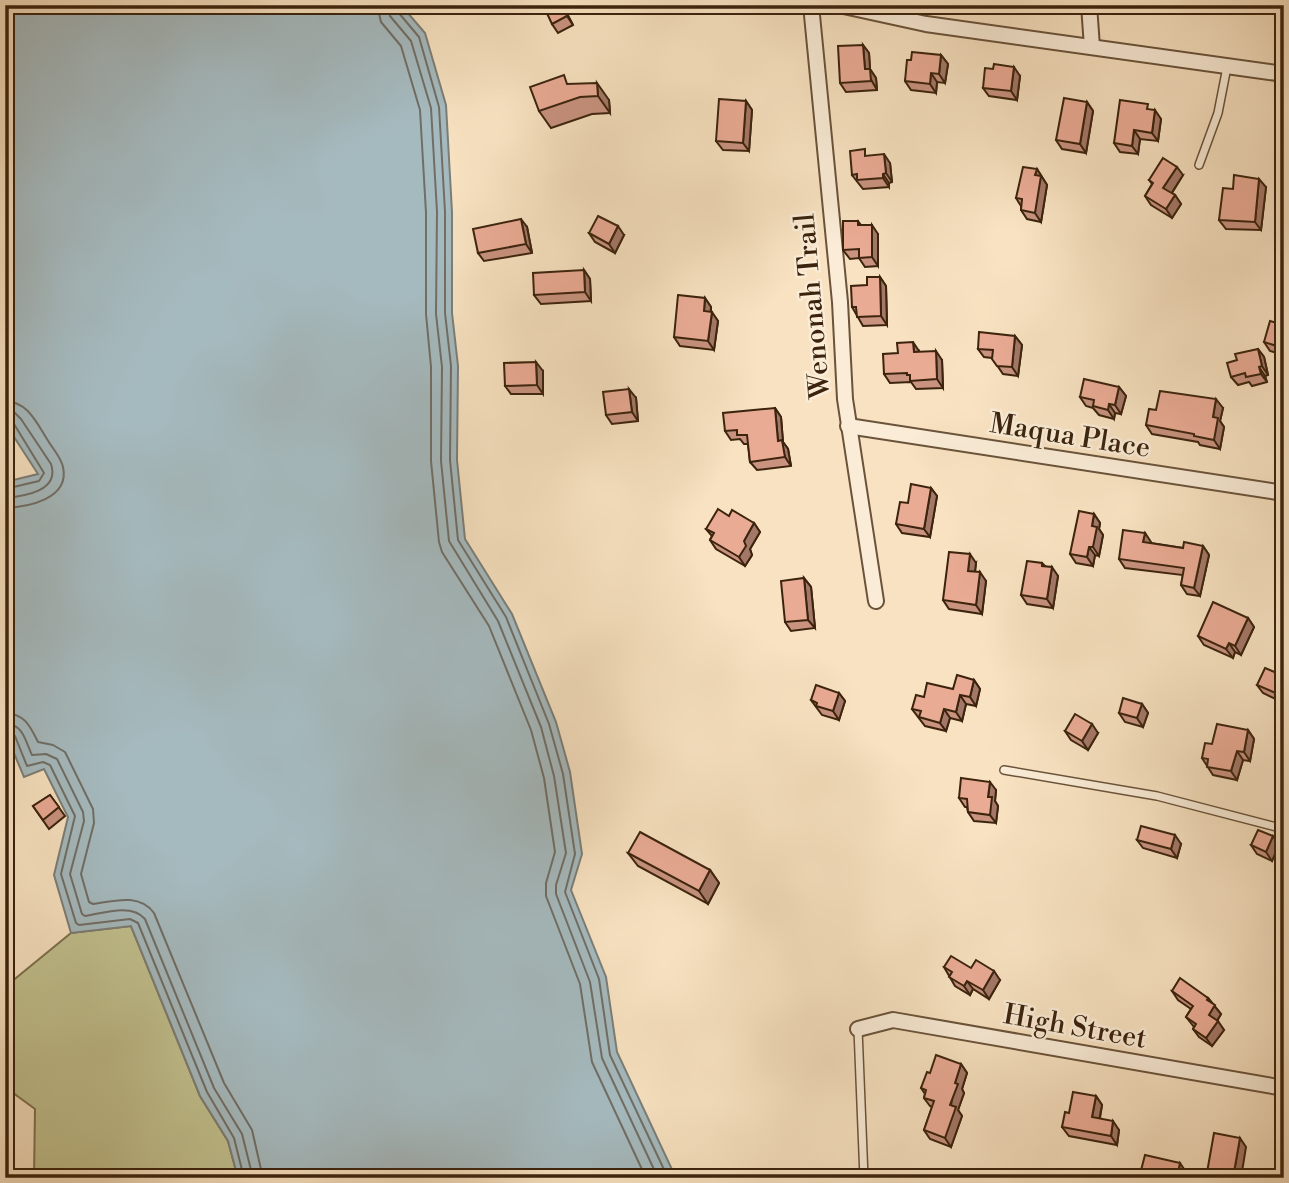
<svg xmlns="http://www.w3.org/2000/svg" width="1289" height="1183" viewBox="0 0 1289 1183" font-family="'Libre Bodoni',serif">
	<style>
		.green { fill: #c2c290; stroke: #7e724e; stroke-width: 2 }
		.water { fill: #a5babf; stroke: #7b7e78; stroke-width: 2 }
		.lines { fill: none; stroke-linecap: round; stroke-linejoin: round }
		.shore { stroke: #706e66; stroke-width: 2 }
		.lane-casing { stroke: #6a533a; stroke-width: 10 }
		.street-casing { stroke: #6a533a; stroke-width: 18 }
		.lane { stroke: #faecd7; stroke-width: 7 }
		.street { stroke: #faecd7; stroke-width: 14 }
		.wall { fill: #c99380; stroke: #3b230d; stroke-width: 2 }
		.shaded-wall { fill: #a47868; stroke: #3b230d; stroke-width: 2 }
		.building { fill: #eaab95; stroke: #3b230d; stroke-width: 2 }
		.labels { text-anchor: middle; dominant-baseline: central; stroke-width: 5; stroke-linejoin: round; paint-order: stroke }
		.street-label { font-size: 28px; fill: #3b230d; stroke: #faecd7 }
	</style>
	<rect width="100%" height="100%" fill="#f8e2c1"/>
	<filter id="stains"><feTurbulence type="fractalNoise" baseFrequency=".00286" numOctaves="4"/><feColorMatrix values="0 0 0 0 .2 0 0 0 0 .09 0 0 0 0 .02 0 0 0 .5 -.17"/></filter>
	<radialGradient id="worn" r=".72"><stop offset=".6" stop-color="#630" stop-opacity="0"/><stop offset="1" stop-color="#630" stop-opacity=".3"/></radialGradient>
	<polygon class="green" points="131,926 200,1096 228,1141 238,1178 34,1178 35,1109 5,1087 5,987 71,933"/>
	<polygon class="water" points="5,5 401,5 425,33 446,105 452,212 452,313 458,366 457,460 465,539 512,614 556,722 570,772 582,854 571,890 606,977 617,1052 676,1178 238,1178 228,1141 200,1096 131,926 71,933 54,875 68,817 44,769 24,777 5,732 5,482 38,474 5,423"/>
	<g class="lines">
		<g class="shore">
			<polyline points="377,5 381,22 401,46 420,110 426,213 426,314 431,367 431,461 439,542 442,552 489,626 531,730 544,778 555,852 546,883 546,896 580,984 592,1062 646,1178"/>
			<polyline points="388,5 390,16 411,41 431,108 437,212 436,314 442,367 441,461 449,541 498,621 541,727 554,776 566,853 556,885 556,894 590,982 602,1058 658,1178"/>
			<polyline points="397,5 398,12 419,37 439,107 445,212 445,313 451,366 450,460 458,540 506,617 549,724 563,774 575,854 565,892 599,979 610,1055 668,1178"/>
			<path d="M 5,401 C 28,402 36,422 47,439 C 52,448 61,457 63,467 C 70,499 28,507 5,508"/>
			<path d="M 5,412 L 15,413 L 21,419 L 51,464 C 60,491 25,496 5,498"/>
			<polyline points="5,420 14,424 44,473 39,481 5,489"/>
			<path d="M 5,713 C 25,714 30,726 38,742 L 53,745 L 65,752 L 93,809 L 94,823 L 81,874 L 89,902 L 93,904 C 114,901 139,893 154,913 L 224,1083 L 252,1130 L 263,1178"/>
			<path d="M 5,723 C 24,725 25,741 32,755 L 46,754 L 57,759 L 83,812 L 84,821 L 70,874 L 82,914 L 85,916 C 103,913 132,903 145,919 L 214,1088 L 242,1134 L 253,1178"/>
			<polyline points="5,732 15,736 27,766 43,762 50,765 75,816 61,874 76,923 79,925 130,919 138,923 207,1092 234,1138 244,1178"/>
		</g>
		<defs>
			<g id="lane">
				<polyline points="1199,165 1218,113 1227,67"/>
				<polyline points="1004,770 1157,796 1284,829"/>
				<polyline points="858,1029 864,1178"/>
			</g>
			<g id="street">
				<polyline points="811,5 840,302 845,399 876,601"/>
				<polyline points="839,5 926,24 1284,74"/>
				<polyline points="1089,5 1092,47"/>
				<polyline points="848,426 1284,493"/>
				<polyline points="858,1029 893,1020 1284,1088"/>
			</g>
		</defs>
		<use href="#lane" class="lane-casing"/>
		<use href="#street" class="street-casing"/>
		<use href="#lane" class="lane"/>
		<use href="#street" class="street"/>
	</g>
	<g class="wall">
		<polygon points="1252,5 1284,5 1284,14 1255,10"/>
		<polygon points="564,8 573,25 558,33 552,24"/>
		<polygon points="863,45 869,53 870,69 876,78 877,90 846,92 840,83"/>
		<polygon points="941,55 948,64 945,83 937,82 936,93 911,90 905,81 911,60"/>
		<polygon points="1020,76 1017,100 989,96 983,88"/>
		<polygon points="570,84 609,100 610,113 592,114 551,128 539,111"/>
		<polygon points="746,101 752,110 749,151 723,150 716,141"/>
		<polygon points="1087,102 1093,111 1086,153 1062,149 1056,140"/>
		<polygon points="1152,110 1161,119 1158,141 1140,139 1138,154 1120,152 1114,143"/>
		<polygon points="869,156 890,163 892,182 889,183 889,187 863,189 852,175"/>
		<polygon points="1037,169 1047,185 1041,222 1027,219 1021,210 1021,206 1016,198"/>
		<polygon points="1183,175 1172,193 1175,195 1181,204 1172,218 1151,205 1145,196 1152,184 1149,180"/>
		<polygon points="1266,187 1261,230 1226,229 1219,220 1233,189"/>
		<polygon points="858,221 861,225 878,234 878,266 865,267 859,258 850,259 843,250"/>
		<polygon points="527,227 532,253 484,261 478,253"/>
		<polygon points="589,233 624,235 615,253 595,242"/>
		<polygon points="584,270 590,279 591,301 541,304 534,295"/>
		<polygon points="880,277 886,286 887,325 863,326 852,307"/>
		<polygon points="705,298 711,307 711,312 718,321 714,350 680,346 674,337"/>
		<polygon points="1284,325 1284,355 1270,351 1264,342"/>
		<polygon points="1015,336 1022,345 1018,376 1003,374 992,358 984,357 978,349"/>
		<polygon points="1258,349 1264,357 1268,375 1265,376 1267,382 1252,386 1249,382 1238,385 1231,377 1237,360"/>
		<polygon points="919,351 919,352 942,360 943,388 916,389 911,382 890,383 884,374"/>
		<polygon points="543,371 543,394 511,394 505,386"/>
		<polygon points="1119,387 1126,396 1121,414 1115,413 1114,419 1099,415 1093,408 1086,406 1080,397"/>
		<polygon points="636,398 638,421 612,424 606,415"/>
		<polygon points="775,408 781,417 783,442 788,449 791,466 757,470 750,462 748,444 744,444 740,439 731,440 725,431"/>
		<polygon points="1223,408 1220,421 1224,427 1220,449 1200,445 1198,442 1152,434 1146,425 1156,410"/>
		<polygon points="931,488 937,496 930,537 902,533 896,524 908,503"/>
		<polygon points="1094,514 1100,523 1099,529 1103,535 1099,556 1095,555 1093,566 1076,563 1070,554"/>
		<polygon points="754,523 760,532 750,549 752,555 745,566 716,549 710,540 712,536 706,529"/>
		<polygon points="1145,533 1151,543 1183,548 1203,546 1209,555 1200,596 1187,594 1181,585 1183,575 1125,568 1119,559"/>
		<polygon points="976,563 975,572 986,581 982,614 949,609 943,600"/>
		<polygon points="1042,563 1045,566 1058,576 1053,608 1027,604 1021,595"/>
		<polygon points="804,578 811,587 815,628 791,631 785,622"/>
		<polygon points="1248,618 1254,627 1241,655 1235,652 1233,658 1204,645 1198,636"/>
		<polygon points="1284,676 1284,703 1263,693 1257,685"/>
		<polygon points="974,680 980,689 976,706 966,704 962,721 950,718 946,731 925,726 912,709 924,697 953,689"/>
		<polygon points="839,693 845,701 839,720 822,715 811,700"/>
		<polygon points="1142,704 1148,713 1143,727 1125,722 1119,713"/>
		<polygon points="1248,730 1254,739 1250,761 1243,760 1237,780 1213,775 1202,758 1212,744"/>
		<polygon points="1065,731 1098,733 1088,750 1071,740"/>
		<polygon points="996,790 995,801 998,806 996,823 974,821 968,812 967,807 965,807 959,798"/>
		<polygon points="50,795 65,816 49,829 33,806"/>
		<polygon points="1137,840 1181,844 1177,858 1143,848"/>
		<polygon points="1251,845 1279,845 1272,861 1257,854"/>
		<polygon points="628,853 710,870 719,883 708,904 638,866"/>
		<polygon points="944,967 971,968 1000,980 989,999 973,989 970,995 955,986"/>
		<polygon points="1172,991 1208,998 1221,1014 1217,1021 1224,1030 1212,1046 1199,1037 1193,1029 1194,1027 1186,1017 1191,1009 1178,1000"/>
		<polygon points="961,1064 967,1073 962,1089 964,1093 958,1110 962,1116 951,1147 930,1139 924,1130 932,1107 930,1106 924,1098 925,1094 921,1088 930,1073"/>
		<polygon points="1096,1096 1102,1105 1100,1118 1119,1130 1117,1145 1069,1136 1062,1127 1069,1113"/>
	</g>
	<g class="shaded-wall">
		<polygon points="561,5 564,8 573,25 567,16"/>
		<polygon points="863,45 869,53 870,69 876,78 877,90 865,69"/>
		<polygon points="941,55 948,64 945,83 939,74"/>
		<polygon points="1014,67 1020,76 1017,100 1011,91"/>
		<polygon points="931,73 937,82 936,93 930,84"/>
		<polygon points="597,83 609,100 610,113 598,96"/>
		<polygon points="746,101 752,110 749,151 743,143"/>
		<polygon points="1087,102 1093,111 1086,153 1080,144"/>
		<polygon points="1155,110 1161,119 1158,141 1152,133"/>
		<polygon points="1134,130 1140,139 1138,154 1132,146"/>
		<polygon points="884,154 890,163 892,182 886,173"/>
		<polygon points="1177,167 1183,175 1169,197 1163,188"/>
		<polygon points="1037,169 1047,185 1041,222 1035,213 1035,175"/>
		<polygon points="883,174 889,183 889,187 883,178"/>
		<polygon points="1259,179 1266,187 1261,230 1255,222"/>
		<polygon points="1175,195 1181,204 1172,218 1166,209"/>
		<polygon points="521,219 527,227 532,253 526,244"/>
		<polygon points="872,225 878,234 878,266 872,257"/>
		<polygon points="618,226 624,235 615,253 609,244"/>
		<polygon points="584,270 590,279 591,301 585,292"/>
		<polygon points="880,277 886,286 887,325 881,316"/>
		<polygon points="705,298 711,307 710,320 704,311"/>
		<polygon points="712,312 718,321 714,350 708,341"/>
		<polygon points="1284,333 1284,352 1280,347"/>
		<polygon points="1015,336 1022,345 1018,376 1012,367"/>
		<polygon points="913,342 919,351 920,361 914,352"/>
		<polygon points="1258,349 1264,357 1268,375 1262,366"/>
		<polygon points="936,351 942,360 943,388 937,379"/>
		<polygon points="536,362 543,371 543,394 537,385"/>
		<polygon points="1259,367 1265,376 1267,382 1261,374"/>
		<polygon points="1119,387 1126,396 1121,414 1115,405"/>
		<polygon points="629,389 636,398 638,421 632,412"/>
		<polygon points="1216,399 1223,408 1220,421 1224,427 1220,449 1214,440 1213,417"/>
		<polygon points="1109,404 1115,413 1114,419 1108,410"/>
		<polygon points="775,408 781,417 783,442 788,449 791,466 785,457 778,441"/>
		<polygon points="931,488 937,496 930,537 924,529"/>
		<polygon points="1094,514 1100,523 1099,529 1103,535 1099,556 1093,547 1092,526"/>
		<polygon points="754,523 760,532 750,549 752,555 745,566 739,557 744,541"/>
		<polygon points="1145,533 1151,542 1150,551 1143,542"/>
		<polygon points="1203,546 1209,555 1200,596 1194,588"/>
		<polygon points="1089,547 1095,555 1093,566 1087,557"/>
		<polygon points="970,554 976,563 974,579 968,571"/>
		<polygon points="1052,567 1058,576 1053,608 1047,599"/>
		<polygon points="980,572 986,581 982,614 976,605"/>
		<polygon points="804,578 811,587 815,628 808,620"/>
		<polygon points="1248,618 1254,627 1241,655 1235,646"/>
		<polygon points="1229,643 1235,652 1233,658 1226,649"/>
		<polygon points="974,680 980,689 976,706 970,697"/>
		<polygon points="1284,682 1284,702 1278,694"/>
		<polygon points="839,693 845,701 839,720 833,711"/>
		<polygon points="960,695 966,704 962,721 956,712"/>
		<polygon points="1142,704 1148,713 1143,727 1137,718"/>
		<polygon points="944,709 950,718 946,731 940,723"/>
		<polygon points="1092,724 1098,733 1088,750 1082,741"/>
		<polygon points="1248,730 1254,739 1250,761 1244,752"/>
		<polygon points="1237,751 1243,760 1237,780 1231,771"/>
		<polygon points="990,782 996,790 995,801 998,806 996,823 990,815 988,797"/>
		<polygon points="1175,835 1181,844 1177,858 1171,849"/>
		<polygon points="1273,836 1279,845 1272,861 1266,852"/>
		<polygon points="710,870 719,883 708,904 699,891"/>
		<polygon points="994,971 1000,980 989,999 983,990"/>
		<polygon points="967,981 973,989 970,995 964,986"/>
		<polygon points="1208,998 1221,1014 1215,1024 1209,1015 1207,1000"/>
		<polygon points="1218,1021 1224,1030 1212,1046 1206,1038"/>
		<polygon points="961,1064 967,1073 962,1089 964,1093 958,1110 962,1116 951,1147 945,1138 955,1083"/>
		<polygon points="1096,1096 1102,1105 1098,1126 1092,1117"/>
		<polygon points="1113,1121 1119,1130 1117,1145 1111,1136"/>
		<polygon points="1240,1138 1246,1147 1241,1178 1233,1178"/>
		<polygon points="1180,1163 1186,1172 1185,1178 1177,1178"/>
	</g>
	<g class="building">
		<polygon points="546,5 561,5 567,16 552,24 544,7"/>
		<polygon points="863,45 865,69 870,69 871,81 840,83 838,46"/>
		<polygon points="912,52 941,55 939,74 931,73 930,84 905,81 907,60 911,60"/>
		<polygon points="994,64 1014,67 1011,91 983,88 985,68 993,69"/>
		<polygon points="564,75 567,84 597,83 598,96 580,97 539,111 530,87"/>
		<polygon points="1064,98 1087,102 1080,144 1056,140"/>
		<polygon points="719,99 746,101 743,143 716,141"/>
		<polygon points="1120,100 1148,104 1147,109 1155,110 1152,133 1134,130 1132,146 1114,143"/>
		<polygon points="865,149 865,156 884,154 886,173 883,174 883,178 857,180 857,174 852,175 850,151"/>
		<polygon points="1163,158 1177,167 1163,188 1175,195 1166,209 1145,196 1153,183 1149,180"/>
		<polygon points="1023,167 1037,169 1035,175 1041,176 1035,213 1021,210 1022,199 1016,198"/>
		<polygon points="1234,175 1259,179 1255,222 1219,220 1223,188 1233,189"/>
		<polygon points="598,216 618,226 609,244 589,233"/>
		<polygon points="521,219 526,244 478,253 473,229"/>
		<polygon points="843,221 858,221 858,225 872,225 872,257 859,258 859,249 843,250"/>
		<polygon points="584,270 585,292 534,295 533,273"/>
		<polygon points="867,277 880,277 881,316 857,317 856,307 852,307 851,286 867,285"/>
		<polygon points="678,295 705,298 704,311 712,312 708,341 674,337"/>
		<polygon points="1270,321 1284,325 1284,333 1280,347 1264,342"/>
		<polygon points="979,332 1015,336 1012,367 997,366 992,359 993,350 978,349"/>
		<polygon points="913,342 914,352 936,351 937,379 910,381 910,375 907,375 907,373 884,374 883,354 898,353 897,343"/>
		<polygon points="1258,349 1262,366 1259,367 1261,374 1246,377 1245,373 1231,377 1227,363 1237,360 1235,354"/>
		<polygon points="536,362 537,385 505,386 504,363"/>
		<polygon points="1084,379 1119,387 1115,405 1109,404 1108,410 1093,406 1094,400 1080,397"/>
		<polygon points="629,389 632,412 606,415 603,392"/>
		<polygon points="1160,391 1216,399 1213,417 1218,418 1214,440 1194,436 1194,434 1146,425 1149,409 1156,410"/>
		<polygon points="775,408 778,441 782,440 785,457 750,462 747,435 737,435 737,430 725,431 723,413"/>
		<polygon points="911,484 931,488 924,529 896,524 900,502 908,503"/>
		<polygon points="718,509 729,516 732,510 754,523 744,541 746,546 739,557 710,540 714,533 706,529"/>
		<polygon points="1079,511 1094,514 1092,526 1097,527 1093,547 1089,547 1087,557 1070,554"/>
		<polygon points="1123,530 1145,533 1143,542 1183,548 1184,542 1203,546 1194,588 1181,585 1184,568 1119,559"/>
		<polygon points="949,552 970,554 968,571 980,572 976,605 943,600"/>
		<polygon points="1027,561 1042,563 1042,566 1052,567 1047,599 1021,595"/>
		<polygon points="804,578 808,620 785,622 781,581"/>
		<polygon points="1213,602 1248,618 1235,646 1229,643 1226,649 1198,636"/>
		<polygon points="1265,668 1284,676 1284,682 1278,694 1257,685"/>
		<polygon points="957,675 974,680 970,697 960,695 956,712 944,709 940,723 919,717 921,711 912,709 916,695 924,697 927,683 953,689"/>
		<polygon points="816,685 839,693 833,711 816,706 817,703 811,700"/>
		<polygon points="1123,698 1142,704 1137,718 1119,713"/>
		<polygon points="1075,714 1092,724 1082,741 1065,731"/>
		<polygon points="1217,724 1248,730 1244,752 1237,751 1231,771 1207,767 1208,759 1202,758 1205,743 1212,744"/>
		<polygon points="961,778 990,782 988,797 992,797 990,815 968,812 967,799 959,798"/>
		<polygon points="50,795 59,807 43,820 33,806"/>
		<polygon points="1141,826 1175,835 1171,849 1137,840"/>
		<polygon points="1258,830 1273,836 1266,852 1251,845"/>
		<polygon points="640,832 710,870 699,891 628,853"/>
		<polygon points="951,956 971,968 976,960 994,971 983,990 967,981 964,986 949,977 952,972 944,967"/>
		<polygon points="1180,978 1208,998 1207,1000 1215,1005 1209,1015 1218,1021 1206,1038 1193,1029 1196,1024 1186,1017 1193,1006 1172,991"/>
		<polygon points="936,1055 961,1064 955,1083 958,1084 950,1105 956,1107 945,1138 924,1130 934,1101 924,1098 926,1090 921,1088 927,1072 930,1073"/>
		<polygon points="1073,1092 1096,1096 1092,1117 1113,1121 1111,1136 1062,1127 1065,1112 1069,1113"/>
		<polygon points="1214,1133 1240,1138 1233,1178 1206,1178"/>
		<polygon points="1145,1155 1180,1163 1177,1178 1139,1178"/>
		<polygon points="1283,1165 1284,1178 1280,1178"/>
		<polygon points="983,1170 1010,1178 980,1178"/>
	</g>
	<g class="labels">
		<g class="street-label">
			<text transform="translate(813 306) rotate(-95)">Wenonah Trail</text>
			<text transform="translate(1070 436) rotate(9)">Maqua Place</text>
			<text transform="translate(1075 1027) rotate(10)">High Street</text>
		</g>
	</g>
	<rect width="1289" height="1183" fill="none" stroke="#f8e2c1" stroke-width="28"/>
	<rect x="7" y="7" width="1275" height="1169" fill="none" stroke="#3b230d" stroke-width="3.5"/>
	<rect x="14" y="14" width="1261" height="1155" fill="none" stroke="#3b230d" stroke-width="2"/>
	<rect width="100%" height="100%" filter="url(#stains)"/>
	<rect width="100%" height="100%" fill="url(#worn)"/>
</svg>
